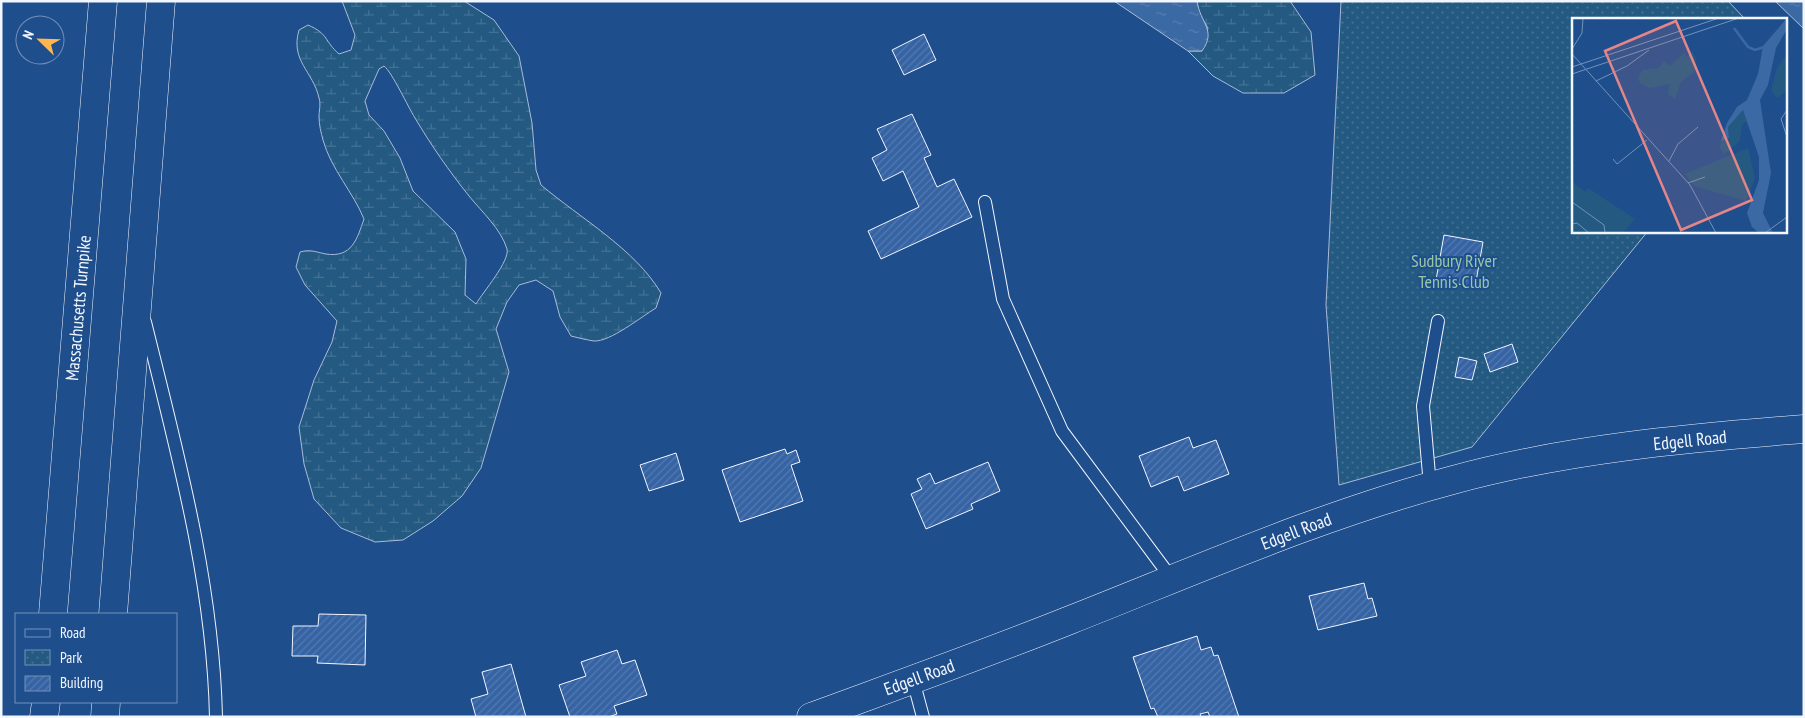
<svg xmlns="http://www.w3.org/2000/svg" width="1805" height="718" viewBox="0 0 1805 718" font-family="'PT Sans Narrow',sans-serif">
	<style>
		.wetland { fill: url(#wetland-marsh); stroke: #a8bbd7; fill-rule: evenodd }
		.park { fill: url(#park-dots); stroke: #a8bbd7 }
		.water { fill: url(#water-ripples); stroke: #a8bbd7 }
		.building { fill: url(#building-hatch); stroke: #f2f6ff }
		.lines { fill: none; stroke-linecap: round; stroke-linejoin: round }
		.service-casing { stroke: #f2f6ff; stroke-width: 14 }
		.secondary-casing { stroke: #f2f6ff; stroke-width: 29 }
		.motorway-casing { stroke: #f2f6ff; stroke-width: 29 }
		.service { stroke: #1f4e8c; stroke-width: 12 }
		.secondary { stroke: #1f4e8c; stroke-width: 28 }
		.motorway { stroke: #1f4e8c; stroke-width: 28 }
		.labels { text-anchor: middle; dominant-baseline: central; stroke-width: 4; stroke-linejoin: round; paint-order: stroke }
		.park-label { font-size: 18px; fill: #97c8a6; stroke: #1f4e8c }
		.street-label { font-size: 18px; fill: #f2f6ff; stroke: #1f4e8c }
		.inset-river { fill: none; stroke: #3b69a3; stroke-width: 2.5 }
		.inset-road { fill: none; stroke: #7391ba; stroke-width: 1 }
		.view { fill: #e38589; fill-opacity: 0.15; stroke: #e38589; stroke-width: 2.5 }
		.inset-edge { fill: none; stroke: #f2f6ff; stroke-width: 2.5 }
	</style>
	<defs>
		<pattern id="wetland-marsh" width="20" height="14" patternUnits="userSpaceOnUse" patternTransform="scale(1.25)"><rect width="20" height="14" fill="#245a82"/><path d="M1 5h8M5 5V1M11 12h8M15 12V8" fill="none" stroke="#447295"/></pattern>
		<pattern id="park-dots" width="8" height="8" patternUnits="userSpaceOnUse" patternTransform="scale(1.25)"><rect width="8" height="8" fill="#245a82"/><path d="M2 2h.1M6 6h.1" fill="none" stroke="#447295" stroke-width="1.8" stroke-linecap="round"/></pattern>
		<pattern id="water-ripples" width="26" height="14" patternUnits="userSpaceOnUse" patternTransform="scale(1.25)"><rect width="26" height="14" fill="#3b69a3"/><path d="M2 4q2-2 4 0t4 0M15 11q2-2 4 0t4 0" fill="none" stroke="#587fb1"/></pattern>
		<pattern id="building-hatch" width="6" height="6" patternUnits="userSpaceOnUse" patternTransform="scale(1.25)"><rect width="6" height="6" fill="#3563a3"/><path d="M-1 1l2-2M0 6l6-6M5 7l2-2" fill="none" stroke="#537ab1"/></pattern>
	</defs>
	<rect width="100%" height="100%" fill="#1f4e8c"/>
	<g class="wetland">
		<path d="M 342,1 L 464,1 L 494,20 L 519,56 L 532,123 L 536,170 L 541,185 C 580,218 635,249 661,293 L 656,308 C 641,317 610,342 594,341 C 587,340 579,338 571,336 L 560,317 L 553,291 L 536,280 L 519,285 L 507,302 L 496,329 L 509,372 L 481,468 L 462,496 L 433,521 L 403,540 L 375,542 L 341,528 L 314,499 L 304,464 L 299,427 L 314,380 L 332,342 L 337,321 L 305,285 L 296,267 L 300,252 C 311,249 315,252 326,254 C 352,258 357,239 364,219 C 353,192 331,169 323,140 C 321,133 319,124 319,117 C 319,111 321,104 319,98 C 313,71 290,61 299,30 L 308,25 C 329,34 324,41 339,54 L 351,50 L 355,35 ZM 384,66 C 392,72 408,107 415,118 C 431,145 449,171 469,196 C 482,212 501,229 507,249 C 510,261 483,292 476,304 L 465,295 L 466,259 L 455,232 L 413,191 L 400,158 L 384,131 L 369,115 L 365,101 L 379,69 Z"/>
		<polygon points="1197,1 1290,1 1311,32 1315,75 1284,93 1243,93 1213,76 1188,51 1202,51 1208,28 1199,13"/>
	</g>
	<polygon class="park" points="1341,1 1728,1 1745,19 1574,19 1574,231 1648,231 1472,447 1339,485 1326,305"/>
	<g class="water">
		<path d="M 1114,1 L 1197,1 C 1200,23 1217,30 1202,51 L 1188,51 Z"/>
		<polygon points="1776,1 1804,1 1804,29 1776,2"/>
	</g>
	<g class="building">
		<polygon points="924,34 936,60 904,75 892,50"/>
		<polygon points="912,114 931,155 924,158 937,187 954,179 972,217 881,259 868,231 919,207 903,171 883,181 872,158 887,150 877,129"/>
		<polygon points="1444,235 1483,242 1475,287 1436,280"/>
		<polygon points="1512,344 1518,362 1490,372 1484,354"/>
		<polygon points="1459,357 1477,361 1472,380 1455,377"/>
		<polygon points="1189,437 1193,448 1216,440 1229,474 1184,491 1178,476 1151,487 1139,456"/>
		<polygon points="785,449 787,454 796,450 800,462 791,465 803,501 740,522 722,470"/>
		<polygon points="676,453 684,480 649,491 640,465"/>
		<polygon points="988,462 1000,491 971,504 973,509 926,529 911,494 922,489 917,479 930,473 935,484"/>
		<polygon points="1364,583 1368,599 1372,598 1377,616 1318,630 1309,596"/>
		<polygon points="319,614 366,615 365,665 317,663 318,656 292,656 293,626 318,626"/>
		<polygon points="1197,636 1201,650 1211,647 1214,656 1218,655 1239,717 1210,717 1208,712 1200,714 1201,717 1158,717 1154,708 1151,709 1133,657"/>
		<polygon points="617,650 622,664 635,660 647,695 614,706 617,714 609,717 570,717 559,685 586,676 581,662"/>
		<polygon points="511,664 526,717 476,717 471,699 488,694 482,672"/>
	</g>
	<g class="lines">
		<defs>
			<g id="service">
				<polyline points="985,202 1003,299 1062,431 1172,579"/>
				<path d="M 145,322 C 177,452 213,582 216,717"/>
				<polyline points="1430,486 1423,406 1438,321"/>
				<polyline points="913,680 923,717"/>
			</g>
			<path id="secondary" d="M 811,717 C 898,685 985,654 1070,620 C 1197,570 1321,515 1453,480 C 1566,449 1687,438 1804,429"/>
			<g id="motorway">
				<polyline points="53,614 103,1"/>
				<polyline points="113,614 161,1"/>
				<polyline points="44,717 46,702"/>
				<polyline points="105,717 106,702"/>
			</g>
		</defs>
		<use href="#service" class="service-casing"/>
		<use href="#secondary" class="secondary-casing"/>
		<use href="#motorway" class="motorway-casing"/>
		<use href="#service" class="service"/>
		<use href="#secondary" class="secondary"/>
		<use href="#motorway" class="motorway"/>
	</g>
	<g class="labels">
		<g class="park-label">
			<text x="1454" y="260">Sudbury River<tspan x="1454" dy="21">Tennis Club</tspan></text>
		</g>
		<g class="street-label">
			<text transform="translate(78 308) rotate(-85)">Massachusetts Turnpike</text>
			<text transform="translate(1690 440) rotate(-6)">Edgell Road</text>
			<text transform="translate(1296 531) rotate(-21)">Edgell Road</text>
			<text transform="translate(919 677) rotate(-20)">Edgell Road</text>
		</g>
	</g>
	<g transform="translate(1572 18)">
		<rect width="215" height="215" fill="#1f4e8c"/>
		<path d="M 120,33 L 124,41 L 123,53 L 109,64 L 103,81 L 96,76 L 98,66 L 78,70 L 68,65 L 66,59 L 71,52 L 87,50 L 92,43 L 98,48 L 113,34 L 114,40 ZM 215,36 L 215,73 L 205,80 L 199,72 L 205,50 ZM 171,92 L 175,103 L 170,107 L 168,123 L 152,136 L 148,130 L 149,123 L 157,120 L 156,109 Z" fill="#245a82"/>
		<path d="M 0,164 L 14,174 L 16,170 L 63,201 L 51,215 L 0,215 Z" fill="#245a82"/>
		<path d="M 176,130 L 183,160 L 174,183 L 122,168 L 113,156 Z" fill="#245a82"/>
		<path d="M 215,0 L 215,11 L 204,30 L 196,67 L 188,82 L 199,155 L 191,195 L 201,215 L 187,215 L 180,209 L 175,195 L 187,162 L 187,139 L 171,92 L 156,109 L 157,120 L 149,123 L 155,105 L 165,89 L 175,82 L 186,56 L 191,28 Z" fill="#3b69a3"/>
		<path class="inset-river" d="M 162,10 L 176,29 L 183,32 L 192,29"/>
		<path class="inset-road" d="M 0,31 L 10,15 L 11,0M 0,36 L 118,167 L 144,215M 0,49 L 147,0M 0,56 L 167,0M 24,63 L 55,48 L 77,32M 215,92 L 209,101 L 215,119M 41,141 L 45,146 L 75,122M 97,143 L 106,126 L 126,109M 116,165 L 133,159M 0,184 L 32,207 L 33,215M 0,206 L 5,205 L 17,215M 193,215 L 215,199"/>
		<path class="view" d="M 104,3 L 180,182 L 109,212 L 33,33 Z"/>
		<rect width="215" height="215" class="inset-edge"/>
	</g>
	<rect width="1805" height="718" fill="none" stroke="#f2f6ff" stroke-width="5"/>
	<rect x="15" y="613" width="162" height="90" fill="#1f4e8c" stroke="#7391ba"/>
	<rect x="25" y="629" width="25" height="8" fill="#1f4e8c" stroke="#7391ba"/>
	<text x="60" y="638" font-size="15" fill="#f2f6ff">Road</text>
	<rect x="25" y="650" width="25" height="15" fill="url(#park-dots)" stroke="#7391ba"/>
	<text x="60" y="663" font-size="15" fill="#f2f6ff">Park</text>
	<rect x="25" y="676" width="25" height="15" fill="url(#building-hatch)" stroke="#7391ba"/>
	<text x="60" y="688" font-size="15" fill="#f2f6ff">Building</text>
	<g transform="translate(40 40) rotate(293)"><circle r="24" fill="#1f4e8c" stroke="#7391ba"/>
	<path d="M0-4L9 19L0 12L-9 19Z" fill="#ffb74d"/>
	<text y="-8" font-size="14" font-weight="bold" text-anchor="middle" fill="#f2f6ff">N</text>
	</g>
</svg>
